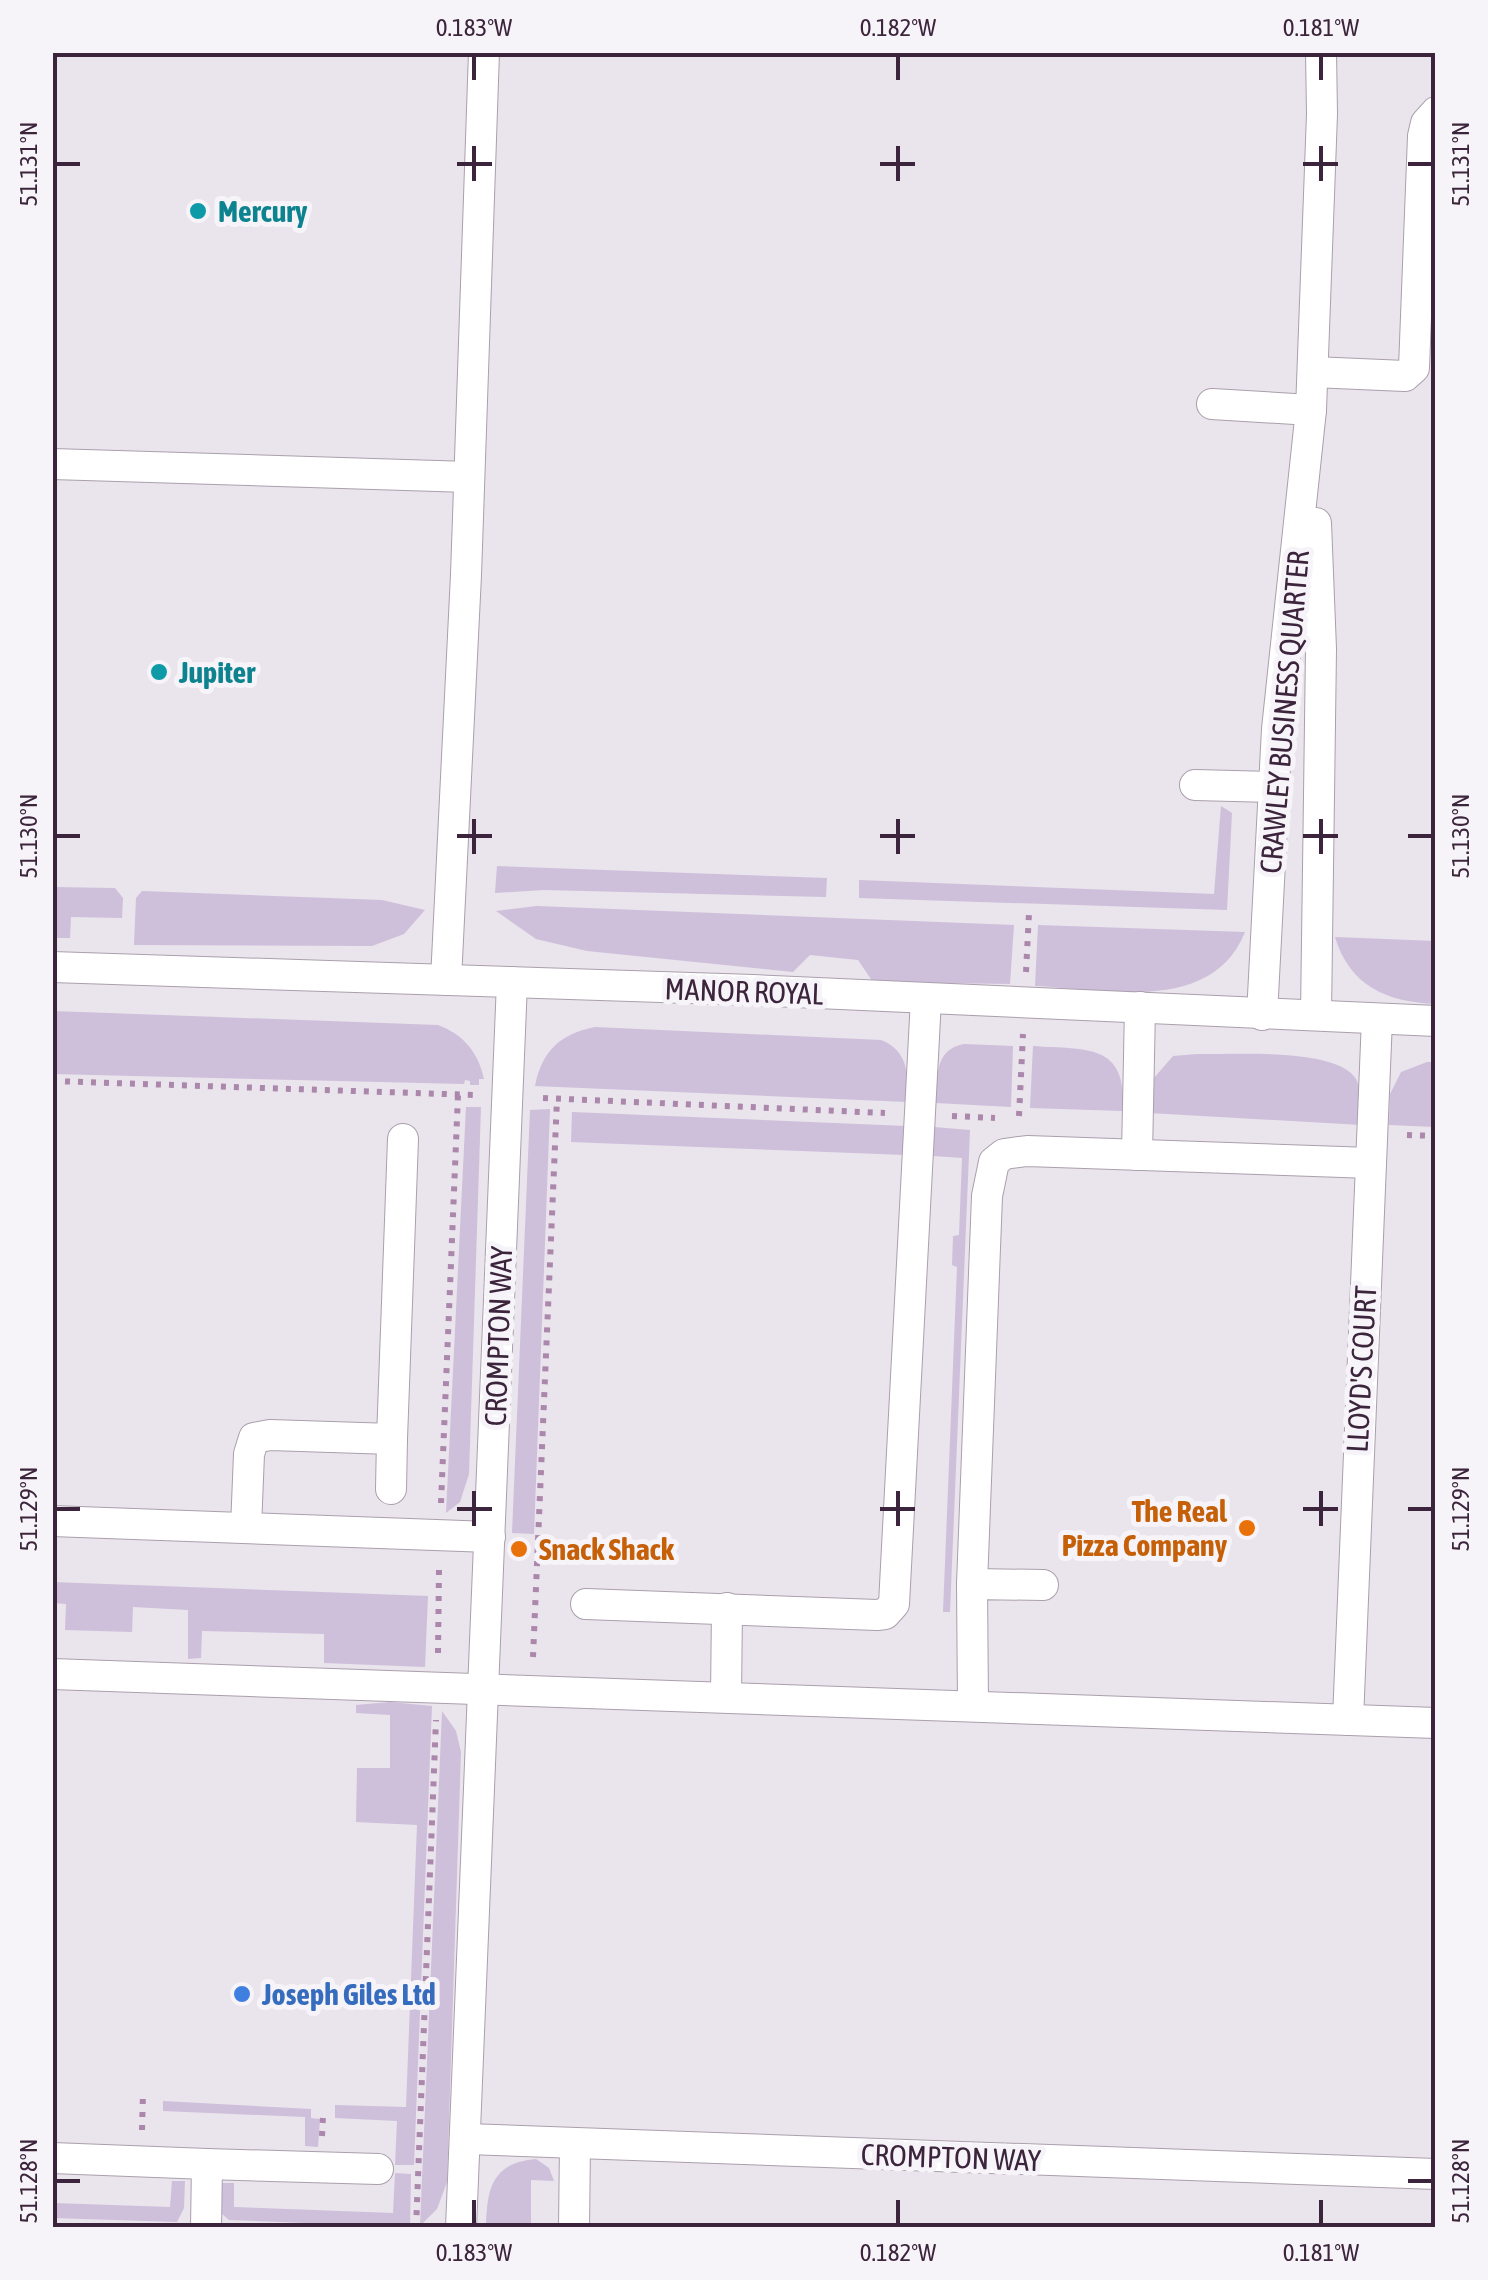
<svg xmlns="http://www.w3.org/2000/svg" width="1488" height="2280" viewBox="0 0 1488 2280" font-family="'Asap Condensed',sans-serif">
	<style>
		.green { fill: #cebfdb }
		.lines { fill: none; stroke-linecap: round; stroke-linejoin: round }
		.minor-casing { stroke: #ab9fad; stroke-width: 32 }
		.path { stroke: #ab87ac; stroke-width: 6; stroke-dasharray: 5 8; stroke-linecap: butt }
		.minor { stroke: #fff; stroke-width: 30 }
		.ticks { fill: none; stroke: #3c253c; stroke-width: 4 }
		.culture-dot { fill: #0f9aa8; stroke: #f7f4f9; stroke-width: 4 }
		.food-dot { fill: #e8710a; stroke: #f7f4f9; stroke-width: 4 }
		.shop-dot { fill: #3f7fe0; stroke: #f7f4f9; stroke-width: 4 }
		.labels { text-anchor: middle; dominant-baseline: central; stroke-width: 10; stroke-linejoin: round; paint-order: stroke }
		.culture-label { font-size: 30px; font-weight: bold; fill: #0d838f; stroke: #f7f4f9; text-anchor: start }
		.street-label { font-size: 30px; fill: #3c253c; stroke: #f7f4f9 }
		.food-label { font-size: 30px; font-weight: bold; fill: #c56008; stroke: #f7f4f9; text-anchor: end }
		.shop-label { font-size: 30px; font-weight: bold; fill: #366cbe; stroke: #f7f4f9; text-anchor: start }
		.neatline { fill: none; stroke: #3c253c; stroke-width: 4 }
		.ticks-label { font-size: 25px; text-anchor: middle; fill: #3c253c }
	</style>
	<rect width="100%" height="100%" fill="#eae4ec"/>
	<g class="green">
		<polygon points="1221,806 1232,813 1227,910 859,898 859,880 1214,894"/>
		<polygon points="497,866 827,878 826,897 544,890 495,893"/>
		<polygon points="53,887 115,888 123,898 122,918 71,917 70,938 53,938"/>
		<polygon points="142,891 382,900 425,910 404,934 372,946 134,945 136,898"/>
		<polygon points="537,906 1014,925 1010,984 873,982 858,960 810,955 793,972 587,951 536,939 496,911"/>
		<path d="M 1038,925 L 1245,932 C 1212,1015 1104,989 1035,986 Z"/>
		<path d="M 1335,937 L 1435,941 L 1435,1004 C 1388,1002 1350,987 1335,937 Z"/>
		<path d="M 53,1011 L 438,1025 C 464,1035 478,1052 484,1079 L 479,1079 L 479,1085 L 470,1085 L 470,1081 L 465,1080 L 464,1084 L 53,1074 Z"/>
		<path d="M 595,1027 L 881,1040 C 909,1051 908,1075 907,1102 L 535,1086 C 542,1051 560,1034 595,1027 Z"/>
		<path d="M 964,1044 L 1013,1046 L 1011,1107 L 936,1103 C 937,1079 934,1049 964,1044 Z"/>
		<path d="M 1033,1046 C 1087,1050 1127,1042 1123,1111 L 1030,1108 Z"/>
		<path d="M 1197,1054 C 1232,1055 1337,1047 1356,1079 C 1363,1092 1361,1111 1361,1125 L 1149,1113 L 1154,1078 L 1173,1056 Z"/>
		<polygon points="1427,1062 1435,1062 1435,1127 1389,1125 1390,1094 1401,1072"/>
		<polygon points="466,1107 481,1107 469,1474 460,1502 446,1513"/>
		<polygon points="550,1109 534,1534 512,1533 530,1110"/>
		<polygon points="572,1112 906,1126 905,1155 571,1142"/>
		<polygon points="934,1127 970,1130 950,1612 943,1612 957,1267 952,1265 953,1236 959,1235 962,1158 933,1156"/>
		<polygon points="52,1582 428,1596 425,1667 324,1663 324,1634 202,1631 201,1658 188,1659 188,1610 133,1607 132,1632 65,1630 66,1604 53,1603"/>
		<polygon points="390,1702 432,1706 414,2165 395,2165 397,2121 335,2118 335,2105 406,2107 417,1825 356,1822 357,1768 390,1768 390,1715 356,1713 356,1705"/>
		<polygon points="442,1711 456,1731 461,1752 447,2182 437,2209 420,2226"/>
		<polygon points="163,2101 311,2109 311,2118 320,2119 318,2147 305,2146 305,2117 163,2111"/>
		<path d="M 536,2159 L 549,2168 L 554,2181 L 531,2180 L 531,2227 L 486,2227 C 487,2188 492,2163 536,2159 Z"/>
		<polygon points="395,2173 411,2174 410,2227 229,2220 221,2213 222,2183 234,2183 234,2207 393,2213"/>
		<polygon points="172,2181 185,2181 184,2208 177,2222 53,2218 53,2203 170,2207"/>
	</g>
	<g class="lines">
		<defs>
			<g id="minor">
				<polyline points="1313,372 1405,376 1414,368 1423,136 1426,123 1436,112"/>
				<polyline points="1212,404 1311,410"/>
				<polyline points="52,464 469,477"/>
				<polyline points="1316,523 1321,649 1316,1015"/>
				<polyline points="1195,785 1274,787"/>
				<polyline points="52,967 753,990 1436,1021"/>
				<polyline points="446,980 466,575 484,52"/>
				<polyline points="1262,1015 1277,729 1311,410 1322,114 1321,52"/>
				<polyline points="1137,1155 1140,1007"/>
				<polyline points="391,1489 392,1439"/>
				<polyline points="52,1521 490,1537"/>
				<polyline points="246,1528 249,1454 254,1438 270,1435 392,1439 403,1139"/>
				<polyline points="972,1584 987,1196 994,1162 1004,1154 1027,1151 1371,1163"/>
				<polyline points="586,1604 877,1615 885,1614 894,1604 926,999"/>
				<polyline points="52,1674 1436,1723"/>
				<polyline points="726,1696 727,1608"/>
				<polyline points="973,1705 972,1584 1043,1585"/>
				<polyline points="1348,1720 1377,1019"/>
				<polyline points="466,2139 1436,2174"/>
				<polyline points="52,2158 207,2164 206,2228"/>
				<polyline points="207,2164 378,2169"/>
				<polyline points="461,2228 512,982"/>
				<polyline points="574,2228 575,2144"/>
			</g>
		</defs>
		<use href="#minor" class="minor-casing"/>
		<g class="path">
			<polyline points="1026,972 1029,913"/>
			<polyline points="52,1081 475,1095"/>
			<polyline points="543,1098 885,1113"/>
			<polyline points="952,1116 995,1118"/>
			<polyline points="1019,1116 1023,1034"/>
			<polyline points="1407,1135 1436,1136"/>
			<polyline points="441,1503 458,1095"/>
			<polyline points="438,1653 439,1570"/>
			<polyline points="533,1657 557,1099"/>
			<polyline points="142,2130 143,2093"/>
			<polyline points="322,2136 323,2116"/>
			<polyline points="416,2228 436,1720"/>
		</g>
		<use href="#minor" class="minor"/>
	</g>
	<path class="ticks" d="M 474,55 L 474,80M 898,55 L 898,80M 1321,55 L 1321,80M 474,146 L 474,181M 898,146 L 898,181M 1321,146 L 1321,181M 55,164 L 80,164M 457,164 L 492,164M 880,164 L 915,164M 1303,164 L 1338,164M 1408,164 L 1433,164M 474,819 L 474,854M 898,819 L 898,854M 1321,819 L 1321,854M 55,836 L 80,836M 457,836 L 492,836M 880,836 L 915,836M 1303,836 L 1338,836M 1408,836 L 1433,836M 474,1491 L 474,1526M 898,1491 L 898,1526M 1321,1491 L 1321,1526M 55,1509 L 80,1509M 457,1509 L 492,1509M 880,1509 L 915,1509M 1303,1509 L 1338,1509M 1408,1509 L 1433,1509M 55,2181 L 80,2181M 1408,2181 L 1433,2181M 474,2200 L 474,2225M 898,2200 L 898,2225M 1321,2200 L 1321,2225"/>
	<g class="culture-dot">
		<circle cx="198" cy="211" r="10"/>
		<circle cx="159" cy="672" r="10"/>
	</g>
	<g class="food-dot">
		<circle cx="1247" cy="1528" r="10"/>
		<circle cx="519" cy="1549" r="10"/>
	</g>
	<circle class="shop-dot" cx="242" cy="1994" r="10"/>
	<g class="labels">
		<g class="culture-label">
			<text x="218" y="211">Mercury</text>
			<text x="179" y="672">Jupiter</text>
		</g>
		<g class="street-label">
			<text transform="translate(1284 712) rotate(-85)">CRAWLEY BUSINESS QUARTER</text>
			<text transform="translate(744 991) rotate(2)">MANOR ROYAL</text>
			<text transform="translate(498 1336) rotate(-88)">CROMPTON WAY</text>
			<text transform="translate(1361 1369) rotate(-87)">LLOYD'S COURT</text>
			<text transform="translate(951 2157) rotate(2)">CROMPTON WAY</text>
		</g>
		<g class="food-label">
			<text x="1227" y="1511">The Real<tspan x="1227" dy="34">Pizza Company</tspan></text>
			<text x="539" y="1549" text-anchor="start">Snack Shack</text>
		</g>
		<g class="shop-label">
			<text x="262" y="1994">Joseph Giles Ltd</text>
		</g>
	</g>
	<rect width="1488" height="2280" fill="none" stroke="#f7f4f9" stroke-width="110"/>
	<rect x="55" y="55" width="1378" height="2170" class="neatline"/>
	<g class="ticks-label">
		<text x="474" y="36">0.183°W</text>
		<text x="898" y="36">0.182°W</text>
		<text x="1321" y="36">0.181°W</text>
		<text transform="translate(28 164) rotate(-90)" y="9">51.131°N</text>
		<text transform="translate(1460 164) rotate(-90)" y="9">51.131°N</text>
		<text transform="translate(28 836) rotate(-90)" y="9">51.130°N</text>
		<text transform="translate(1460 836) rotate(-90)" y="9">51.130°N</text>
		<text transform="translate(28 1509) rotate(-90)" y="9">51.129°N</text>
		<text transform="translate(1460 1509) rotate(-90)" y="9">51.129°N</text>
		<text transform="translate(28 2181) rotate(-90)" y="9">51.128°N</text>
		<text transform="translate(1460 2181) rotate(-90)" y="9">51.128°N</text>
		<text x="474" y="2261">0.183°W</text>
		<text x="898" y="2261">0.182°W</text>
		<text x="1321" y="2261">0.181°W</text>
	</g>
</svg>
